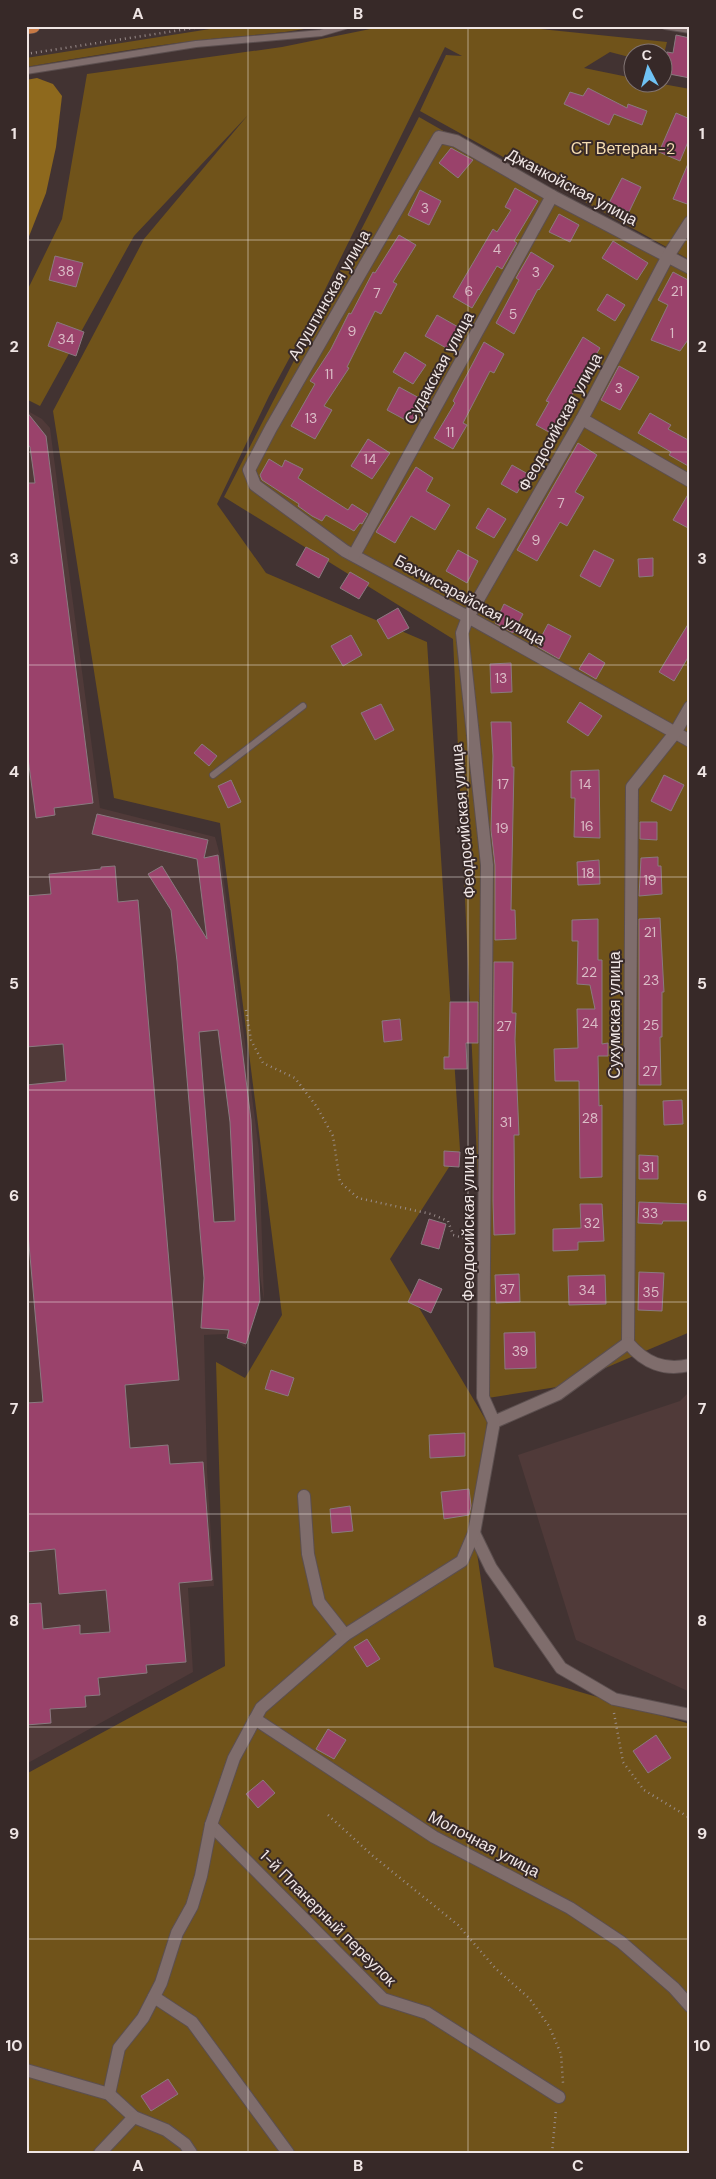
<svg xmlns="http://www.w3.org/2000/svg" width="716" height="2179" viewBox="0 0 716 2179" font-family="'DM Sans',sans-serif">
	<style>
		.built { fill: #503a39 }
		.green { fill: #70531a; fill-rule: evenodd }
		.forest { fill: #8e691d }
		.building { fill: #9a426b; stroke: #8a7a80; fill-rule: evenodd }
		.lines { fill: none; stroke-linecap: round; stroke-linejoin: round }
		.service-casing { stroke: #5c4f4f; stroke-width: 8 }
		.minor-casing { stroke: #5c4f4f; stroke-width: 14 }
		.primary-casing { stroke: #5c4f4f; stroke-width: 15 }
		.path { stroke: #9a8d8c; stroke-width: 2.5; stroke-dasharray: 1 4; stroke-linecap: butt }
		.service { stroke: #7f6d6c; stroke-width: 6 }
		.minor { stroke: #7f6d6c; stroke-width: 12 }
		.primary { stroke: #c77944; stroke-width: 14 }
		.grid { fill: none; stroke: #efe5e4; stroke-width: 1; stroke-opacity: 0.55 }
		.labels { text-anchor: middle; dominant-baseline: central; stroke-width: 4; stroke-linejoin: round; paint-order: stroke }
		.number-label { font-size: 14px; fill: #dabcc6 }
		.park-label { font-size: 16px; fill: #f5dcb1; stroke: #372928 }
		.street-label { font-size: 16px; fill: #efe5e4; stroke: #372928 }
		.neatline { fill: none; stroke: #efe5e4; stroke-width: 2 }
		.grid-label { font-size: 16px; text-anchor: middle; font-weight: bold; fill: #efe5e4 }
	</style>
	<rect width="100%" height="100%" fill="#423332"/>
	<g class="built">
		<polygon points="26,410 42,419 50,428 100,808 215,837 221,859 259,1150 264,1300 246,1192 246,1348 225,1334 204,1335 207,1471 214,1586 188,1588 193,1672 26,1764"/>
		<polygon points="690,1391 690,1692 576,1640 518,1455 680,1401"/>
	</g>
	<g class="green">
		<path d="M 229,26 L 319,26 C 280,35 241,35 201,40 C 142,47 84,57 26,67 L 26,58 Z"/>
		<path d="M 385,26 L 521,27 L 667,42 L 664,54 L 664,52 L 634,52 L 633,58 L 610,52 L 584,68 L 633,78 L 634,82 L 657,83 L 690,89 L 690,260 L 420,111 L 446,55 L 462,56 L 445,47 L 311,318 L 269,396 L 217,504 L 266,573 L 427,642 L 460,1150 L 390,1259 L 487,1422 L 474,1533 L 494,1667 L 690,1724 L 690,2153 L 26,2153 L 26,1774 L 225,1666 L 216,1362 L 245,1378 L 282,1315 L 220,823 L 114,798 L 53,411 L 144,239 L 248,115 L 134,236 L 40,406 L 26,399 L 26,293 L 62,219 L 87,74 L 282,47 ZM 351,635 L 362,655 L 343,666 L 332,646 ZM 381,704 L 394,730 L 375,740 L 361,713 ZM 400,1019 L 402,1040 L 384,1042 L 382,1021 Z"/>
		<polygon points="419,117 690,272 690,1332 563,1386 488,1398 453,639 224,497"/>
	</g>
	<polygon class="forest" points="37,78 53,84 62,96 56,147 46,193 26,244 26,80"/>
	<g class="building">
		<polygon points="676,35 690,38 690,78 664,73 667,52 673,53"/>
		<polygon points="588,88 627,108 628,104 647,111 642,125 614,114 609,125 564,104 570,92 583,96"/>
		<polygon points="676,113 690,119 690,137 680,161 659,152"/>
		<polygon points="451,148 473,160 458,178 439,163"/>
		<polygon points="690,159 690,205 673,199"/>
		<polygon points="622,178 641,187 629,212 609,203"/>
		<polygon points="515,188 538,201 514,241 517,243 502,269 497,266 472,308 453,297 493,229 497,232 511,210 505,207"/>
		<polygon points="420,190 441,201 429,225 408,215"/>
		<polygon points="559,214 579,225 570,242 549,232"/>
		<polygon points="399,235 416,245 393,282 397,284 381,314 375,311 347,367 349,368 324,406 332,410 315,439 291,426 315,384 310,381 331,349 349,313 351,314 373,272 375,273"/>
		<polygon points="613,241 648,263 637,280 602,258"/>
		<polygon points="531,252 554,266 539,290 538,289 514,334 496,323 519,280 516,278"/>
		<polygon points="55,256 83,263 76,287 49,280"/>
		<polygon points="673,272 690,281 690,337 680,351 651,340 668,305 658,300"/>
		<polygon points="607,294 625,305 615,321 597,310"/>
		<polygon points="437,315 460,328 448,349 425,336"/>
		<polygon points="57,322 84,332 76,356 48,346"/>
		<polygon points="583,337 600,348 557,420 563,423 556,436 536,425 549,402 546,401"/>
		<polygon points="484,342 504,354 494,373 490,371 463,423 467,425 453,449 434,438 455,403 453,401"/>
		<polygon points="405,352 426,365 413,384 393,372"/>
		<polygon points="619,366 639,377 620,410 601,400"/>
		<polygon points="399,387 423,400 411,423 387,410"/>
		<polygon points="26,411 46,436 93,803 54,808 55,815 36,818 26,743 26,483 35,483 30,447 26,442"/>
		<polygon points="650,413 671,425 668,429 690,441 690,467 669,455 671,452 638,433"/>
		<polygon points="368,439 390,453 372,479 351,466"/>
		<polygon points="578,443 597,455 575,492 584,497 567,526 560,522 537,561 517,550"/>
		<polygon points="269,459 282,467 285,460 303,469 298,478 348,510 352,504 368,514 362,524 360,523 354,531 326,515 322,521 312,516 298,506 299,504 262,480 260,475"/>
		<polygon points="512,465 528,474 517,493 501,484"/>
		<polygon points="416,467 433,478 426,491 450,505 435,530 411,516 395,543 376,532"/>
		<polygon points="690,491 690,529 673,520"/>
		<polygon points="488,508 506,519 494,538 476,528"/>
		<polygon points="306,547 329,559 319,578 296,565"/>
		<polygon points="458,550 478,561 467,583 446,571"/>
		<polygon points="594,550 614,560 600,587 580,576"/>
		<polygon points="653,558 653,576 639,577 638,559"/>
		<polygon points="350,572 369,583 359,599 340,588"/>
		<polygon points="504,604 523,614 513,633 495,623"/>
		<polygon points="398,608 409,628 388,639 377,620"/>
		<polygon points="690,621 690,654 674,681 659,672"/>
		<polygon points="548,624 571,636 559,659 538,647 538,643"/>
		<polygon points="351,635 362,655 343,666 331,646"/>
		<polygon points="589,653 605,663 596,679 579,669"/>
		<polygon points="511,663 512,692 491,693 490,664"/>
		<polygon points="580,702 602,716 588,736 567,722"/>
		<polygon points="381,704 394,730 375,740 361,713"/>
		<polygon points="491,722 511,722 512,767 514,767 511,910 515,910 516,939 495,940 495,865 491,830 493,756"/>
		<polygon points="202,744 217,756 209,766 194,753"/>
		<polygon points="599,770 600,838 574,837 575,798 571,798 571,771"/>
		<polygon points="664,775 684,785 671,811 651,801"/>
		<polygon points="231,780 241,802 228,808 218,786"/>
		<path d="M 97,814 L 208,840 L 204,858 L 218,855 L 251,1120 L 260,1300 L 246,1344 L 227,1338 L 229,1330 L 201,1328 L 204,1278 L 177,961 L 171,910 L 148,874 L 162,866 L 207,939 L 197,859 L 92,834 ZM 218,1030 L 230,1122 L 235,1221 L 214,1222 L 199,1032 Z"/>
		<polygon points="640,822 657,822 657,840 640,839"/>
		<polygon points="658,857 658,866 661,866 662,894 639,896 641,858"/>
		<polygon points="599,860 600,884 578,885 577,862"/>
		<polygon points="115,866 118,902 138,900 179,1380 125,1385 130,1448 168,1445 170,1464 203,1462 212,1580 179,1583 186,1662 146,1665 147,1673 98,1678 100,1695 85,1696 86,1707 50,1709 51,1723 26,1725 26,1604 41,1603 43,1629 80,1625 80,1634 110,1632 106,1590 59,1594 55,1549 26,1552 26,1403 43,1402 26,1211 26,1085 66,1081 63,1044 26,1047 26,896 51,894 49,874 101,869 101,867"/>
		<polygon points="660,918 664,992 662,992 662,1037 660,1037 661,1085 639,1085 639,919"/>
		<polygon points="598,919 598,960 602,960 602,1044 608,1043 608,1056 598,1056 599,1106 602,1105 602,1177 580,1178 579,1081 555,1081 554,1049 578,1048 577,1009 595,1009 590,985 577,984 578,941 572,941 572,920"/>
		<polygon points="494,962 513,962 512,1013 516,1013 515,1040 519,1135 514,1135 515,1234 494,1235 493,1201"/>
		<polygon points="450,1002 478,1002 478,1043 466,1043 467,1069 444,1069 444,1057 449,1057"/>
		<polygon points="400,1019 402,1040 384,1042 382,1021"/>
		<polygon points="682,1100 683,1124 664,1125 663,1101"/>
		<polygon points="444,1151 460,1152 459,1167 444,1166"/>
		<polygon points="639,1155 658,1156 658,1179 639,1179"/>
		<polygon points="639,1202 690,1204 690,1221 663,1221 662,1224 638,1223"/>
		<polygon points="580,1204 602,1204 604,1241 578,1242 578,1250 553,1251 553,1229 581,1228"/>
		<polygon points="429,1219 446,1224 439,1249 421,1244"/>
		<polygon points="639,1272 664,1273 662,1311 638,1310"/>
		<polygon points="519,1274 520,1302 496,1303 495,1275"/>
		<polygon points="605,1275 606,1304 569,1305 568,1276"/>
		<polygon points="419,1279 442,1289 431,1313 408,1302"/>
		<polygon points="535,1332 536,1368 505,1369 504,1333"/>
		<polygon points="271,1370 294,1378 288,1396 265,1389"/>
		<polygon points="465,1433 465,1456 430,1458 429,1435"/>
		<polygon points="469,1489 471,1506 469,1515 444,1519 441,1492"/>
		<polygon points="350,1506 353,1531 332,1533 330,1509"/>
		<polygon points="367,1639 380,1659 367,1667 354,1647"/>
		<polygon points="328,1729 346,1740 334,1759 316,1749"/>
		<polygon points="656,1735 671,1758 648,1773 633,1751"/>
		<polygon points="263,1780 275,1793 258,1808 246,1794"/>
		<polygon points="168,2079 178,2094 151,2111 141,2096"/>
	</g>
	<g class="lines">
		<defs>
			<g id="service">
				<polyline points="665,26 690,30"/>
				<polyline points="26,71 196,44 321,33 345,26"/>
				<polyline points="213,775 303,706"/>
			</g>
			<g id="minor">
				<polyline points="690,268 552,196 456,141 439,137 271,428 249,470 255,485 345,551 468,617 690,741"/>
				<polyline points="582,419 690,481"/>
				<polyline points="354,555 552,196"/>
				<polyline points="628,1343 632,787 675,733 690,707"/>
				<path d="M 494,1422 L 558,1394 L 628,1343 C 645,1363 664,1371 690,1365"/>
				<polyline points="304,1496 308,1554 319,1602 345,1635"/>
				<polyline points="474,1533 491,1568 561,1668 614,1699 690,1715"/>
				<polyline points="255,1719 434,1837 570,1908 621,1942 674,1988 690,2006"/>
				<polyline points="211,1825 383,1999 427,2013 559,2097"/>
				<polyline points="154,1997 192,2022 288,2153"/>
				<polyline points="26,2070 109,2094 134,2117 166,2130 185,2144 191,2153"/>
				<polyline points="109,2094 119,2048 143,2018 161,1983 177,1933 192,1906 201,1876 211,1825 234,1758 261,1708 345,1635 462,1561 474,1533 494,1422 483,1397 487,865 462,633 468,617 582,419 668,256 690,222"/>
				<polyline points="100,2153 134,2117"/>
			</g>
			<polyline id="primary" points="26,27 33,26"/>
		</defs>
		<use href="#service" class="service-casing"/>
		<use href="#minor" class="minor-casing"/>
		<use href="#primary" class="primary-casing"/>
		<g class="path">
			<polyline points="26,54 207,26"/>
			<polyline points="246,1010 251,1040 263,1063 295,1078 317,1107 333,1136 340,1182 358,1198 431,1214 448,1221 453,1235 471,1240"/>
			<polyline points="614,1713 623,1762 644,1790 690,1818"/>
			<polyline points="328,1815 373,1856 458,1925 496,1969 529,1998 549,2026 561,2054 563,2083"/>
			<polyline points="552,2153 556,2110"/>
		</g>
		<use href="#service" class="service"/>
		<use href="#minor" class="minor"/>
		<use href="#primary" class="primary"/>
	</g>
	<path class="grid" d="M 248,26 L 248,2153M 468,26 L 468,2153M 26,240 L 690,240M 26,452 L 690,452M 26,665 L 690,665M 26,877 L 690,877M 26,1090 L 690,1090M 26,1302 L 690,1302M 26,1514 L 690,1514M 26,1727 L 690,1727M 26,1939 L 690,1939"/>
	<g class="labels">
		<g class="number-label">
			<text x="425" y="208">3</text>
			<text x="497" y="249">4</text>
			<text x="66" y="271">38</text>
			<text x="536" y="272">3</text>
			<text x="469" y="291">6</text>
			<text x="677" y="291">21</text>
			<text x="377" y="293">7</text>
			<text x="513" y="314">5</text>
			<text x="352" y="331">9</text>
			<text x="672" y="333">1</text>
			<text x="66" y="339">34</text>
			<text x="329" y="374">11</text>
			<text x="619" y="388">3</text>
			<text x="311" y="418">13</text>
			<text x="450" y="432">11</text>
			<text x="370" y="459">14</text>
			<text x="561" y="503">7</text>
			<text x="536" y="540">9</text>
			<text x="501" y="678">13</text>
			<text x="503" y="784">17</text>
			<text x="585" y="784">14</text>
			<text x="587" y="826">16</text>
			<text x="502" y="828">19</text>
			<text x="588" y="873">18</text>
			<text x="650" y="880">19</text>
			<text x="650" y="932">21</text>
			<text x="589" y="972">22</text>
			<text x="651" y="980">23</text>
			<text x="590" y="1023">24</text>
			<text x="651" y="1025">25</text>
			<text x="504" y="1026">27</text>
			<text x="650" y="1071">27</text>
			<text x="590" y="1118">28</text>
			<text x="506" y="1122">31</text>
			<text x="648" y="1167">31</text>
			<text x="650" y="1213">33</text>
			<text x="592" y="1223">32</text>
			<text x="507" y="1289">37</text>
			<text x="587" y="1290">34</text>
			<text x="651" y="1292">35</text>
			<text x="520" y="1351">39</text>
		</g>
		<g class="park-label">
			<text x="623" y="148">СТ Ветеран-2</text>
		</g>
		<g class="street-label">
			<text transform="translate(572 187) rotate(28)">Джанкойская улица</text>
			<text transform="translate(329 295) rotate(-60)">Алуштинская улица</text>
			<text transform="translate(439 368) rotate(-61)">Судакская улица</text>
			<text transform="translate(560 422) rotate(-61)">Феодосийская улица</text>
			<text transform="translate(470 600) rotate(29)">Бахчисарайская улица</text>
			<text transform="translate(463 821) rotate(-95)">Феодосийская улица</text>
			<text transform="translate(614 1015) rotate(-90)">Сухумская улица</text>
			<text transform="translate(468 1224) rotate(-90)">Феодосийская улица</text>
			<text transform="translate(484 1844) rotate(28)">Молочная улица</text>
			<text transform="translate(328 1918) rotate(45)">1-й Планерный переулок</text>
		</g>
	</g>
	<rect width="716" height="2179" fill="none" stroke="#372928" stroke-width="55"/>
	<g transform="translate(648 68) rotate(354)"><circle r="24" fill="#372928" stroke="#817473"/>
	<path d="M0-4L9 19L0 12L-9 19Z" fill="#6fc2f4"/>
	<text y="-8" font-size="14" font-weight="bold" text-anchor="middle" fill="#efe5e4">С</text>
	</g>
	<rect x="28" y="28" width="660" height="2124" class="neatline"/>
	<g class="grid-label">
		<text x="138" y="19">A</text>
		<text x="358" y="19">B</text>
		<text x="578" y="19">C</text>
		<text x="14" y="139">1</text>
		<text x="702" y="139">1</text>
		<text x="14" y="352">2</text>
		<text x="702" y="352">2</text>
		<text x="14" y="564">3</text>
		<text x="702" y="564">3</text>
		<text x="14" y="777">4</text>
		<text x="702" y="777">4</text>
		<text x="14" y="989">5</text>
		<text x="702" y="989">5</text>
		<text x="14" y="1201">6</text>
		<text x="702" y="1201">6</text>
		<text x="14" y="1414">7</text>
		<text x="702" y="1414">7</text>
		<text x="14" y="1626">8</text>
		<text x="702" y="1626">8</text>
		<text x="14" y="1839">9</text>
		<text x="702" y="1839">9</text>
		<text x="14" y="2051">10</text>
		<text x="702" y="2051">10</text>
		<text x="138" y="2171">A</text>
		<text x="358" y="2171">B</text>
		<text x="578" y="2171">C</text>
	</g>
</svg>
